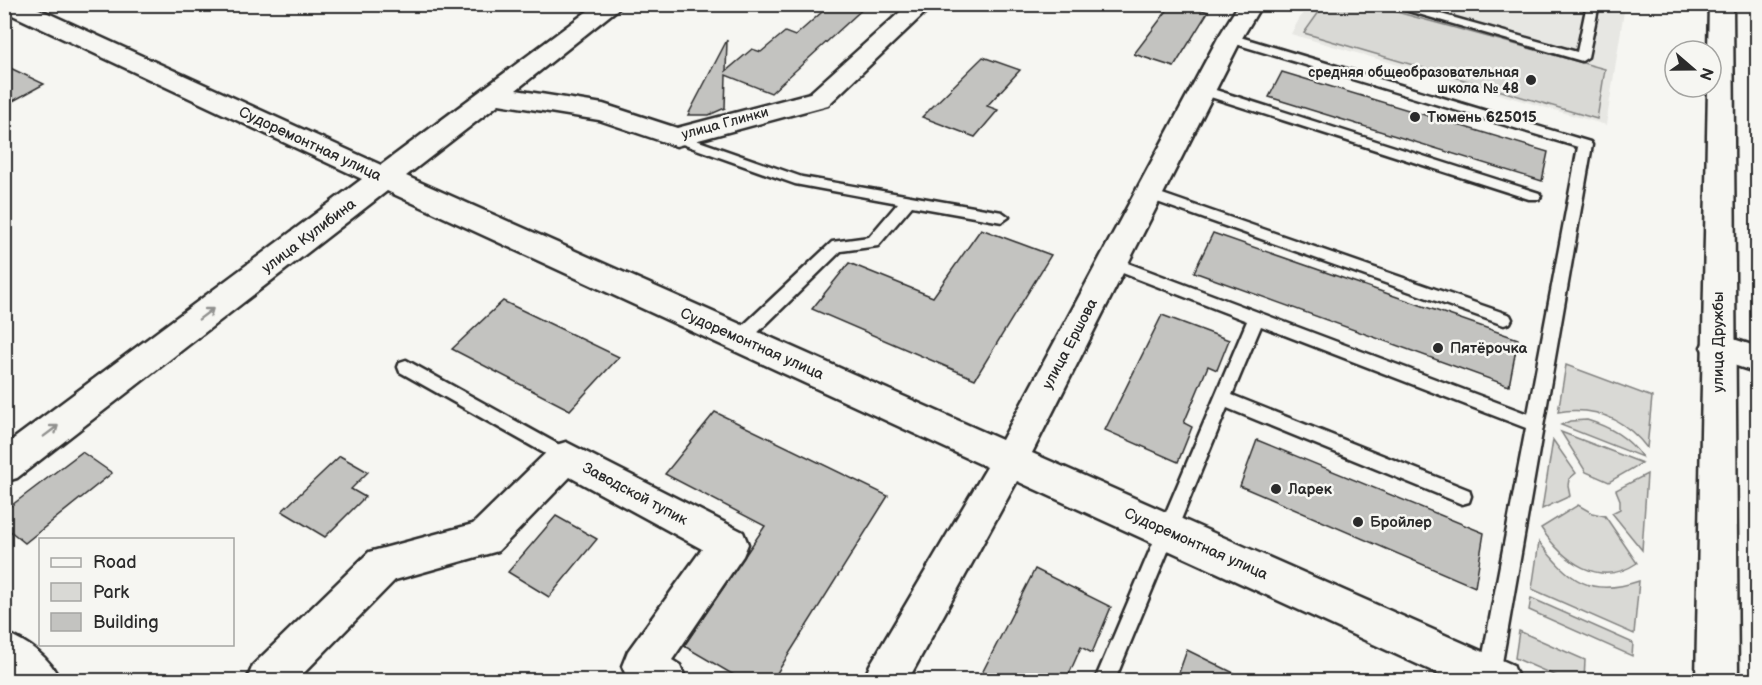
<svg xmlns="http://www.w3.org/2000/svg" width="1762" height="685" viewBox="0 0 1762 685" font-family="'Balsamiq Sans',sans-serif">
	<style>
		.built { fill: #e7e7e3 }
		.green { fill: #d9d9d5; stroke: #828280; stroke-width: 1.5 }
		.building { fill: #c3c3c0; stroke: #2b2b2b; stroke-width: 1.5 }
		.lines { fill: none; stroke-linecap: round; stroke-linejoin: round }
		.service-casing { stroke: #2b2b2b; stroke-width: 5 }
		.minor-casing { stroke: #2b2b2b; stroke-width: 5 }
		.primary-casing { stroke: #2b2b2b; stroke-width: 5 }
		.service { fill: #f6f6f2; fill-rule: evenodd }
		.minor { fill: #f6f6f2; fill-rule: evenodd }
		.primary { fill: #f6f6f2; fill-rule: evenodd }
		.oneway { stroke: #90908e }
		.poi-dot { fill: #2b2b2b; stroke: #f6f6f2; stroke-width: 2 }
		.labels { text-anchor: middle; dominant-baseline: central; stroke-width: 5; stroke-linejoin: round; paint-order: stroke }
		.far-poi-label { font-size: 14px; font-weight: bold; fill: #2b2b2b; stroke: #f6f6f2; text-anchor: end }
		.far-street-label { font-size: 14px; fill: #2b2b2b; stroke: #f6f6f2 }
		.poi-label { font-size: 15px; font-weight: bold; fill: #2b2b2b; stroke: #f6f6f2; text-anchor: start }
		.street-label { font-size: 15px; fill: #2b2b2b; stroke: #f6f6f2 }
	</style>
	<rect width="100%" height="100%" fill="#f6f6f2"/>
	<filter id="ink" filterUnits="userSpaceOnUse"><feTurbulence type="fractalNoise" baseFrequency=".0167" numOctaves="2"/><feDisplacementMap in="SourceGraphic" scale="12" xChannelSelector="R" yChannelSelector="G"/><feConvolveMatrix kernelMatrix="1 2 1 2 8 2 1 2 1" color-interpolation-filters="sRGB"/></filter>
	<g filter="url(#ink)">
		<polygon class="built" points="1307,5 1625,5 1606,125 1291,34"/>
		<g class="green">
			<polygon points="1324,5 1371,5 1605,69 1597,119 1304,33"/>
			<path d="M 1566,365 L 1652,397 L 1647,448 C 1624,418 1595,406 1558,412 Z"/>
			<path d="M 1587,420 C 1610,427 1628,437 1642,457 L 1561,425 L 1570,421 Z"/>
			<polygon points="1561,432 1642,463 1609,482 1586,472"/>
			<polygon points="1553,440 1576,473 1569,479 1568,486 1570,496 1542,509"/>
			<polygon points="1647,474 1642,550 1612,513 1620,509 1620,500 1616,490"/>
			<path d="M 1578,505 L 1592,513 L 1605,516 L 1637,563 C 1599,589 1563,561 1541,528 Z"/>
			<path d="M 1539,542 C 1569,580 1589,598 1639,581 L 1634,634 L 1532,589 Z"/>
			<polygon points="1531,598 1633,643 1632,656 1529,610"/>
			<polygon points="1519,631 1585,660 1584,680 1565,680 1515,658"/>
		</g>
		<g class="building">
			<polygon points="831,4 868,4 771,93 726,75 725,108 709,115 688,115 727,40 726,71 752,49 761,52 785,32 795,36"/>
			<polygon points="1172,4 1183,4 1208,12 1174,67 1134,54"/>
			<polygon points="983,57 1020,70 987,106 998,110 975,137 922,117"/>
			<polygon points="4,65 44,84 4,106"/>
			<polygon points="1282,72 1548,152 1542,181 1269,97"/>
			<polygon points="981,229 1051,255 975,379 812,309 849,263 933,297"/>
			<polygon points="1213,233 1518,339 1509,386 1194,272"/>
			<polygon points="503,301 619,357 570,410 452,349"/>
			<polygon points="1162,315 1229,340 1217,370 1208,366 1184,423 1192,427 1178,462 1105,430"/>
			<polygon points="715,412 888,496 772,681 744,681 684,646 765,526 665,474"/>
			<polygon points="1257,440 1484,533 1475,587 1240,486"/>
			<polygon points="82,452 112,473 25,543 4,526 4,511"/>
			<polygon points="340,456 368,472 351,489 365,497 325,537 282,511"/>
			<polygon points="556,516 597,539 549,597 508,572"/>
			<polygon points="1035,569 1111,607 1092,653 1081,647 1066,681 978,681"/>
			<polygon points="1187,650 1250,681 1176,681"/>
		</g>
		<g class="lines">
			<defs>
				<g id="service">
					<polygon points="1384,4 1405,4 1577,52 1587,4 1599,4 1588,57 1582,61"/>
					<polygon points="1230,34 1590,142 1592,145 1499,680 1481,680 1479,676 1526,428 1261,326 1232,395 1469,490 1471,496 1469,502 1462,504 1227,408 1115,680 1095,680 1247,321 1107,267 1104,263 1107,259 1117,259 1528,414 1578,147 1226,41 1224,38"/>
					<polygon points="1203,86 1539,193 1541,196 1539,199 1529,199 1198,93 1197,90 1198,87"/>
					<polygon points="676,133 802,177 1002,212 1009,217 1002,222 912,206 878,246 841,251 746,344 740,345 734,344 732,339 734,334 832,242 869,237 898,203 795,184 671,140 669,137"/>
					<polygon points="1148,189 1510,315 1512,319 1510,323 1504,325 1498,323 1143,197 1141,194 1143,191"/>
					<polygon points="406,360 572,452 575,457 572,462 566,465 560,462 400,372 398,367 400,362"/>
				</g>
				<g id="minor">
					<polygon points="4,4 28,4 381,165 597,4 624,4 516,90 603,104 677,128 810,93 909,4 934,4 828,105 676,146 599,120 499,104 406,176 1002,440 1218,38 1239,4 1262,4 1242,38 1032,453 1513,665 1519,680 1452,680 1017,481 908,680 864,680 870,665 987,467 387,191 17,478 4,482 4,446 362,179 4,11"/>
					<polygon points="1718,334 1758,347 1758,373 1706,356 1701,347 1706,338"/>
					<polygon points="566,442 743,532 748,544 743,556 672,660 680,665 686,680 628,680 622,666 628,651 702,549 570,477 498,551 395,580 297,680 247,680 253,665 369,552 473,524 553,446"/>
					<path d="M 4,632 C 26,641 52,658 59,680 L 4,679 Z"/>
				</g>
				<polygon id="primary" points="1709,4 1733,4 1738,680 1696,680 1708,87 1711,87 1711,51 1708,51"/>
			</defs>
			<use href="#service" class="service-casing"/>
			<use href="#minor" class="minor-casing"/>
			<use href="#primary" class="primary-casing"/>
			<use href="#service" class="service"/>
			<use href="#minor" class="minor"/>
			<use href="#primary" class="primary"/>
		</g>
		<defs><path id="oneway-shaft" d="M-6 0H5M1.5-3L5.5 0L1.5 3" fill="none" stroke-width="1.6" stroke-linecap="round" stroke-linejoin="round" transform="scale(1.5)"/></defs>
		<g class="oneway">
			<use href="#oneway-shaft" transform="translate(206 314) rotate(-37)"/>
			<use href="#oneway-shaft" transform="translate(51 431) rotate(-37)"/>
		</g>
	</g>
	<g class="poi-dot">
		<circle cx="1531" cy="80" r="6"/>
		<circle cx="1415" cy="117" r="6"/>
		<circle cx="1438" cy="348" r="6"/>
		<circle cx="1276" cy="489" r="6"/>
		<circle cx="1358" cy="522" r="6"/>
	</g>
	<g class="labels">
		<g class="far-poi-label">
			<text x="1519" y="72">средняя общеобразовательная<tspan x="1519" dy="16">школа № 48</tspan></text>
		</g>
		<g class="far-street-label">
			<text transform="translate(725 123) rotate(-15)">улица Глинки</text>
		</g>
		<g class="poi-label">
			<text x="1427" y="117">Тюмень 625015</text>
			<text x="1450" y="348">Пятёрочка</text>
			<text x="1288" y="489">Ларек</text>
			<text x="1370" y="522">Бройлер</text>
		</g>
		<g class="street-label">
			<text transform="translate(310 144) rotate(25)">Судоремонтная улица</text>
			<text transform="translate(309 236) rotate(-37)">улица Кулибина</text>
			<text transform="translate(1718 342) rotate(-90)">улица Дружбы</text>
			<text transform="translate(752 344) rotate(24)">Судоремонтная улица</text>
			<text transform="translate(1070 344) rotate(-62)">улица Ершова</text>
			<text transform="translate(635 494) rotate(28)">Заводской тупик</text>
			<text transform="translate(1196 544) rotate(24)">Судоремонтная улица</text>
		</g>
	</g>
	<rect width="1762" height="685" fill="none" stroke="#f6f6f2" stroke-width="24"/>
	<rect x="12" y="12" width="1738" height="661" fill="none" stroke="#2b2b2b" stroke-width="2" filter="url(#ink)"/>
	<rect x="39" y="538" width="195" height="108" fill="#f6f6f2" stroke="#a5a5a2" stroke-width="1.5"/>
	<rect x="51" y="558" width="30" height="9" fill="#f6f6f2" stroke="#a5a5a2" stroke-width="1.5"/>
	<text x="93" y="568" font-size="18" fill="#2b2b2b">Road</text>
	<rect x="51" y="583" width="30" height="18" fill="#d9d9d5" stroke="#a5a5a2" stroke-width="1.5"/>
	<text x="93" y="598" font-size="18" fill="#2b2b2b">Park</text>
	<rect x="51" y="613" width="30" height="18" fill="#c3c3c0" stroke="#a5a5a2" stroke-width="1.5"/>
	<text x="93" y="628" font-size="18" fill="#2b2b2b">Building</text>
	<g transform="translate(1693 69) rotate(110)"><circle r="28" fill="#f6f6f2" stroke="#a5a5a2" stroke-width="1.5"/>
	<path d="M0-4.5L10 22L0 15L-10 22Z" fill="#2b2b2b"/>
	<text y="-9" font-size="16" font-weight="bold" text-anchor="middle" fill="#2b2b2b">N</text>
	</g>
</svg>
